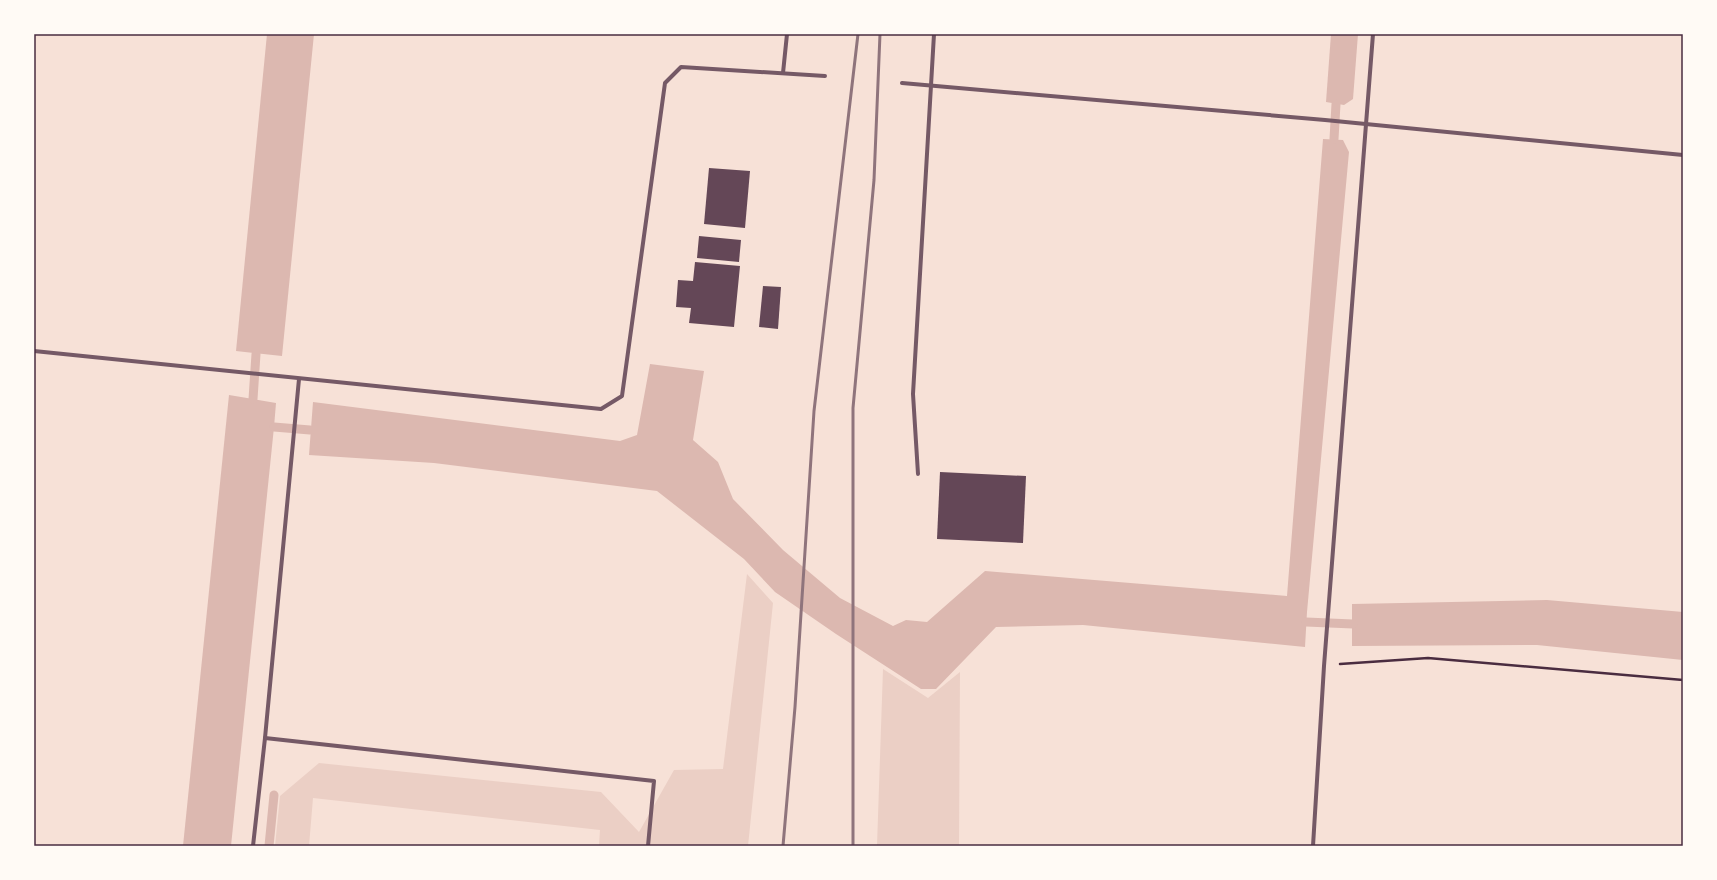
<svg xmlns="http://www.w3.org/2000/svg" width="1717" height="880" viewBox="0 0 1717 880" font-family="'PT Sans',sans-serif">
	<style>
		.green { fill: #ebcfc5 }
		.water { fill: #dcb8b0 }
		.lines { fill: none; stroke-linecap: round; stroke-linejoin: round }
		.stream { stroke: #dcb8b0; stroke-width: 9 }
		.building { fill: #644757 }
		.path { stroke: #4a2c40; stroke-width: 2.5 }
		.minor { stroke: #755966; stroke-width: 4 }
		.rail { stroke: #8f747c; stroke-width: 3 }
		.neatline { fill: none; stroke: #4a2c40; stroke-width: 1.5 }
	</style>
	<rect width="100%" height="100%" fill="#f7e1d7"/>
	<g class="green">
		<polygon points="747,574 773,603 748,846 599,846 600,830 313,798 309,846 275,846 280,796 319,763 601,792 639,832 674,770 723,769"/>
		<polygon points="883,669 928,698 960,672 959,846 877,846"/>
	</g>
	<g class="water">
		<polygon points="267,34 314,34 282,356 236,351"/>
		<polygon points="1331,34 1358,34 1353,99 1344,105 1326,102"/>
		<polygon points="1323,139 1343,140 1349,152 1307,612 1305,647 1083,625 996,627 936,689 921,689 836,634 775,592 744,559 657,491 434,463 309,455 313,402 620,441 637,435 650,364 704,371 693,440 718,462 733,499 783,550 840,598 893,626 906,620 927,622 985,571 1287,596"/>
		<polygon points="229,395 276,403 274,427 231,846 183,846"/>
		<polygon points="1547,600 1683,612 1683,660 1537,645 1352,646 1352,604"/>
	</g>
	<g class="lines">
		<g class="stream">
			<polyline points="1334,139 1336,104"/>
			<polyline points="253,399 256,354"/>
			<polyline points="274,427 310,430"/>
			<polyline points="1306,622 1353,624"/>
			<polyline points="269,846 274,795"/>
		</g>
	</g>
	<g class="building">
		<polygon points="709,168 750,171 745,228 704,224"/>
		<polygon points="699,236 741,240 739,262 697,258"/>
		<polygon points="695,262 740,266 734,327 689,323 691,308 676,307 678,280 693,281"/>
		<polygon points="763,286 781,287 778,329 759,327"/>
		<polygon points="940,472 1026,476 1023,543 937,539"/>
	</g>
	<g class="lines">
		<polyline class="path" points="1340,664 1428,658 1683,680"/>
		<g class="minor">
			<polyline points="783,73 787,34"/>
			<polyline points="902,83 1325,120 1683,155"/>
			<polyline points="34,351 601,409 622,396 665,83 681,67 825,76"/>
			<polyline points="299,379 265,738 654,781 648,846"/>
			<polyline points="918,474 913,394 934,34"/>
			<polyline points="253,846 265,738"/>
			<polyline points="1313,846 1324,666 1373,34"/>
		</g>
		<g class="rail">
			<polyline points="783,846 795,707 814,411 858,34"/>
			<polyline points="853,846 853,408 874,180 880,34"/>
		</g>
	</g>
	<rect width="1717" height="880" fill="none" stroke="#fffaf5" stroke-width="70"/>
	<rect x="35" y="35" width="1647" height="810" class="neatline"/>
</svg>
